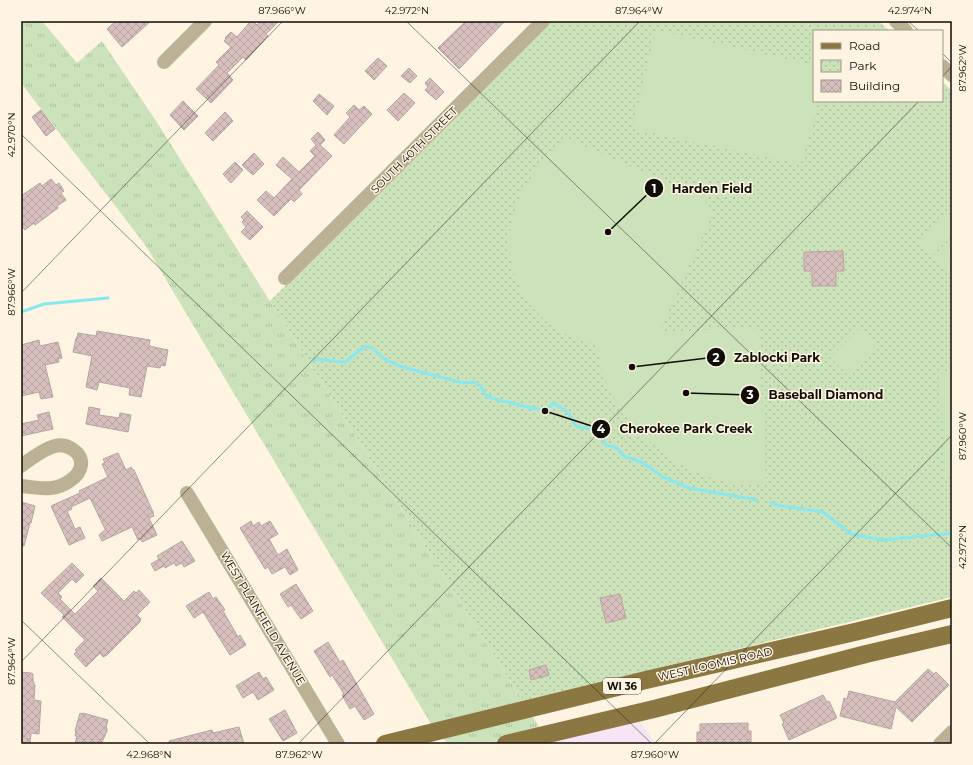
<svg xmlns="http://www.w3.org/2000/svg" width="973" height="765" viewBox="0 0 973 765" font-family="Montserrat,sans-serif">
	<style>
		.industrial { fill: #f7e4f5 }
		.grass { fill: url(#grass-tufts) }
		.park { fill: url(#park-dots) }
		.pitch { fill: #cbe2ba }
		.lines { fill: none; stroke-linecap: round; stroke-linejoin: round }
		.stream { stroke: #88e8f0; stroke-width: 3 }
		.building { fill: url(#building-cross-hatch); stroke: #b9a2a0 }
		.minor { stroke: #bbb194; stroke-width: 14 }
		.major { stroke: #8b7741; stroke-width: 18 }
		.ticks { fill: none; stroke: #100d07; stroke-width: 1; stroke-opacity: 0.45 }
		.labels { text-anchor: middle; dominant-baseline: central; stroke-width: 3; stroke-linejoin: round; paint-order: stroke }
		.shield { fill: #fef4e1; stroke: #575248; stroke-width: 1 }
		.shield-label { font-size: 10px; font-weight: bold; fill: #100d07 }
		.street-label { font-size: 11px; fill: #100d07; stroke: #fef4e1 }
		.leader { fill: none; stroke: #100d07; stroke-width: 1.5 }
		.callout-dot { fill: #100d07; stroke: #fef4e1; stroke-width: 1.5 }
		.mark-label { font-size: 12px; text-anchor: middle; font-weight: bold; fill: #fff }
		.callout-label { font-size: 12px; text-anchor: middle; font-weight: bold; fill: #100d07; stroke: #fef4e1; stroke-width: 3; stroke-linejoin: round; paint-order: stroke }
		.neatline { fill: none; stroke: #100d07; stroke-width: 1.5 }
		.ticks-label { font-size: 10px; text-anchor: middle; fill: #100d07 }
	</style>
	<defs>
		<pattern id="grass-tufts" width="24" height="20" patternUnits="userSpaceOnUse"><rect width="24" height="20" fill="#cbe2ba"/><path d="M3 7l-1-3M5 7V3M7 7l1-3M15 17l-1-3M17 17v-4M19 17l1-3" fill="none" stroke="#adc19e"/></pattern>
		<pattern id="park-dots" width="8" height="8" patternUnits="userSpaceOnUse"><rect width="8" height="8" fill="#cbe2ba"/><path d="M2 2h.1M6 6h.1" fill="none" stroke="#adc19e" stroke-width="1.8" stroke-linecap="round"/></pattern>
		<pattern id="building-cross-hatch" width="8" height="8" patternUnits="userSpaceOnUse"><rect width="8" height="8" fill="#d7bfbe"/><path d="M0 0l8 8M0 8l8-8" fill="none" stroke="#b8a3a2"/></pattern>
	</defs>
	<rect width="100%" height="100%" fill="#fef4e1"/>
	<polygon class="industrial" points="639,721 656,744 550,744 549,743"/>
	<polygon class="grass" points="21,21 42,21 77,63 102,41 156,121 550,744 448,744 431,724 146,246 21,83"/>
	<polygon class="park" points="552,21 879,21 889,31 814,31 814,101 942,101 942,81 952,91 952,597 523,701 270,301"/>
	<g class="pitch">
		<polygon points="656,30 814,65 814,101 819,101 801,164 632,129"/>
		<path d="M 566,138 L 705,199 L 712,215 L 659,333 L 750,327 L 759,333 L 766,482 L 737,484 L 707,477 L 677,463 L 645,438 L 620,411 L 603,376 L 596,344 C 578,339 558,333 544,320 C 505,283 499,234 525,187 C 535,169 552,154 566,138 Z"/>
		<polygon points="946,216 952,222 952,235 933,255 920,243"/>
		<polygon points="952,243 952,268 949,271 936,259"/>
		<polygon points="859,329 875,346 847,374 830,358"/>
		<polygon points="952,363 952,475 945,476 940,374 951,373 947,368"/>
	</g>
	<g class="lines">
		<g class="stream">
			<polyline points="21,312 44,304 108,298"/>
			<path d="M 314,359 L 345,362 L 364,347 L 371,347 L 383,358 L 399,366 L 455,381 L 466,383 L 473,382 L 481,386 L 485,395 L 498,400 L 545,411 L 553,403 C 557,406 563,408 567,412 C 575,420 571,429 588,428 L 602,439 L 606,445 L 617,448 L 624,456 L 643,463 L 663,477 L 689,488 L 757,500"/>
			<polyline points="771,503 781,506 823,512 851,534 883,540 952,533"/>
		</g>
	</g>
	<g class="building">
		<polygon points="116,21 151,21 122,47 107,29"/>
		<polygon points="253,21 257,25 261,21 279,21 266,34 268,36 246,60 243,57 227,73 233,80 211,103 196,89 219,65 216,62 231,47 224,41 226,39 225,38 231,32 237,37 250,22 251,23"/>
		<polygon points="466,21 505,21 459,69 438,48"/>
		<polygon points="378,58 387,66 374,80 365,71"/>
		<polygon points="409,68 417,76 410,83 401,76"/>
		<polygon points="430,78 444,92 436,100 425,90 428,87 425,83"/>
		<polygon points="404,93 415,103 398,121 387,110"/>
		<polygon points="319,94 334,106 327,115 313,101"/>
		<polygon points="183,101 198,116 184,130 170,115"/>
		<polygon points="354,105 359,110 364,106 372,114 344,144 334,135 350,117 346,113"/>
		<polygon points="41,110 55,129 46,136 32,117"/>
		<polygon points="225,112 233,121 213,141 205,133"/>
		<polygon points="318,132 325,140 320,145 332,156 299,190 302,194 294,202 291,199 274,216 257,200 266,191 274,198 292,179 276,165 283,157 299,172 315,156 310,151 316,145 311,139"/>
		<polygon points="254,153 264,164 253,175 242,165"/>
		<polygon points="235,162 243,170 231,183 223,174"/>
		<polygon points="51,179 56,185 59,183 64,191 61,193 66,200 57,206 58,208 35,225 34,223 25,230 21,225 21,196 40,183 42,186"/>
		<polygon points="247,211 263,227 250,240 241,232 246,227 242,222 244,220 241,217"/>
		<polygon points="843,251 844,271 836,271 836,286 812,286 812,271 804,271 804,252"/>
		<polygon points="97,331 150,340 149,346 168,350 165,366 161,365 160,368 147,366 141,397 129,395 130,388 99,382 97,390 86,387 92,356 73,352 76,338 77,338 78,333 96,336"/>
		<polygon points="39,340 40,346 58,342 62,358 58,359 59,362 45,365 53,397 41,399 39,392 21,396 21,345"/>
		<polygon points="89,407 100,409 99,415 119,418 120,413 131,415 128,432 86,424"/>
		<polygon points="49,412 53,429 21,436 21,424 39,420 37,415"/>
		<polygon points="118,453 126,470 131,467 133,470 134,470 153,512 154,516 149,518 157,535 142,542 140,538 138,540 132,527 102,541 99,535 107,528 105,529 90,498 71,507 72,509 67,511 75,529 80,527 85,538 69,545 51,506 80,493 79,491 108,477 102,464 105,463 103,459"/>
		<polygon points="21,502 35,506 31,523 30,523 24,546 21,545"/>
		<polygon points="251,521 253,526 259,522 261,526 270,521 278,534 269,539 278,555 287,549 298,570 290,575 285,567 272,574 268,567 265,569 240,528"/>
		<polygon points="182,541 195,561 184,567 182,563 176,566 174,563 165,568 164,566 155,571 151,564 159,559 157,556"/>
		<polygon points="72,563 84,575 76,583 72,579 58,593 62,597 60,599 75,614 98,591 93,586 101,578 124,601 134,591 136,593 139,590 150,602 137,615 141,619 139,623 107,655 103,657 100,653 86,667 74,654 77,651 75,650 85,640 62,617 64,615 41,593"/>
		<polygon points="296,584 313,611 301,619 291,605 288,607 280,594"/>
		<polygon points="209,592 213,599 216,597 225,610 223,611 238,637 240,635 246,645 230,655 203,612 194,618 186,606"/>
		<polygon points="620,594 626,618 606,623 600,598"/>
		<polygon points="328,642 340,662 343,660 374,714 364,720 355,706 350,709 342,695 344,694 332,675 330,677 314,651"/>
		<polygon points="546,665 549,675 531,680 529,670"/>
		<polygon points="928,669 934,674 936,672 949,685 912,722 896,707 891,729 840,716 844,698 847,699 849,691 895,702"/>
		<polygon points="21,672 31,673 33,674 33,682 34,682 34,685 35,685 34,700 41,701 39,734 31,733 30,744 21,744"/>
		<polygon points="259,672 263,679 266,677 274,690 258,700 253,692 243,698 236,686"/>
		<polygon points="823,695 827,702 829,701 837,718 789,740 782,724 784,723 780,715"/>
		<polygon points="285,710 297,733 283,741 269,719"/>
		<polygon points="80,713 82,714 83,713 108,720 106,727 107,728 107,731 102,742 101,742 100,744 75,744 77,736 75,736 76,731 75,731"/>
		<polygon points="748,723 748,731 751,731 751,744 697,744 697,732 700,732 700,724"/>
		<polygon points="239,727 244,744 169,744 169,741 212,730 213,733"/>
	</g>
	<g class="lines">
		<g class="minor">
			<polyline points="896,21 906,31"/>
			<polyline points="164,62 205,21"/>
			<polyline points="942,66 952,75"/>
			<polyline points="285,278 543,21"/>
			<path d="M 21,466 C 29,460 46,448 55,446 C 66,443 83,452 81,465 C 80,477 63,487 51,488 C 41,489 31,487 21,486"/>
			<polyline points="187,493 338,744"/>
			<polyline points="940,744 952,732"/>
		</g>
		<g class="major">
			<polyline points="385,744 646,680 859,631 952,608"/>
			<polyline points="506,744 654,709 866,654 952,634"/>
		</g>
	</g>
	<path class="ticks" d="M 406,21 L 952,548M 908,21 L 919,31M 942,53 L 952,63M 942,77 L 952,66M 21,134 L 652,744M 21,293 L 283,21M 21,620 L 150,744M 21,662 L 640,21M 298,744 L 919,101M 654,744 L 952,435"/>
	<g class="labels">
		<rect class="shield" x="603" y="678" width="38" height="16" rx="3"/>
		<g class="shield-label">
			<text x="622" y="686">WI 36</text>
		</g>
		<g class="street-label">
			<text transform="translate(414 150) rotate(-45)">SOUTH 40TH STREET</text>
			<text transform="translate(263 618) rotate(59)">WEST PLAINFIELD AVENUE</text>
			<text transform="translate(715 664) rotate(-13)">WEST LOOMIS ROAD</text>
		</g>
	</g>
	<path class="leader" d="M608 232L654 188M632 367L716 357M686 393L750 395M545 411L601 429"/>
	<g class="callout-dot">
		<circle cx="608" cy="232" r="4"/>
		<circle cx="632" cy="367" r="4"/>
		<circle cx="686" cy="393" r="4"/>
		<circle cx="545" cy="411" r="4"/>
		<circle cx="654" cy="188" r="10"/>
		<circle cx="716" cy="357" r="10"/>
		<circle cx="750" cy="395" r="10"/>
		<circle cx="601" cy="429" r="10"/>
	</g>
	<g class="mark-label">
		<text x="654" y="193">1</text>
		<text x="716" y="362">2</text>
		<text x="750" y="399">3</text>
		<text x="601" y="433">4</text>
	</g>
	<g class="callout-label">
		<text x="712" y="193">Harden Field</text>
		<text x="777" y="362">Zablocki Park</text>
		<text x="826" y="399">Baseball Diamond</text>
		<text x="686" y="433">Cherokee Park Creek</text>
	</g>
	<rect width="973" height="765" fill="none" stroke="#fef4e1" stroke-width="44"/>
	<rect x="813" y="30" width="130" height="72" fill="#fef4e1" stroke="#9f988a"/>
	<rect x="821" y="43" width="20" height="6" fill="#8b7741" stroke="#9f988a"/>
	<text x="849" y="50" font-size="12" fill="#100d07">Road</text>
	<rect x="821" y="60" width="20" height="12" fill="url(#park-dots)" stroke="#9f988a"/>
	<text x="849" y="70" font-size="12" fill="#100d07">Park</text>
	<rect x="821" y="80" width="20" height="12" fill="url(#building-cross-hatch)" stroke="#9f988a"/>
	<text x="849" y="90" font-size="12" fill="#100d07">Building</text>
	<rect x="22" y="22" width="929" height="721" class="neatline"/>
	<g class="ticks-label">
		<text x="282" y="14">87.966°W</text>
		<text x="407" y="14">42.972°N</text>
		<text x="639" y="14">87.964°W</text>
		<text x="910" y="14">42.974°N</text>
		<text transform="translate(962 68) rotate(-90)" y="4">87.962°W</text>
		<text transform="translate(11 135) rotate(-90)" y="4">42.970°N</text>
		<text transform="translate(11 292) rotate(-90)" y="4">87.966°W</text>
		<text transform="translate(962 436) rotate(-90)" y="4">87.960°W</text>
		<text transform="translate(962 547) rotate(-90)" y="4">42.972°N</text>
		<text transform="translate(11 661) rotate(-90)" y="4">87.964°W</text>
		<text x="149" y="758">42.968°N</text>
		<text x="299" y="758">87.962°W</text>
		<text x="655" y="758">87.960°W</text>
	</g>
</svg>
